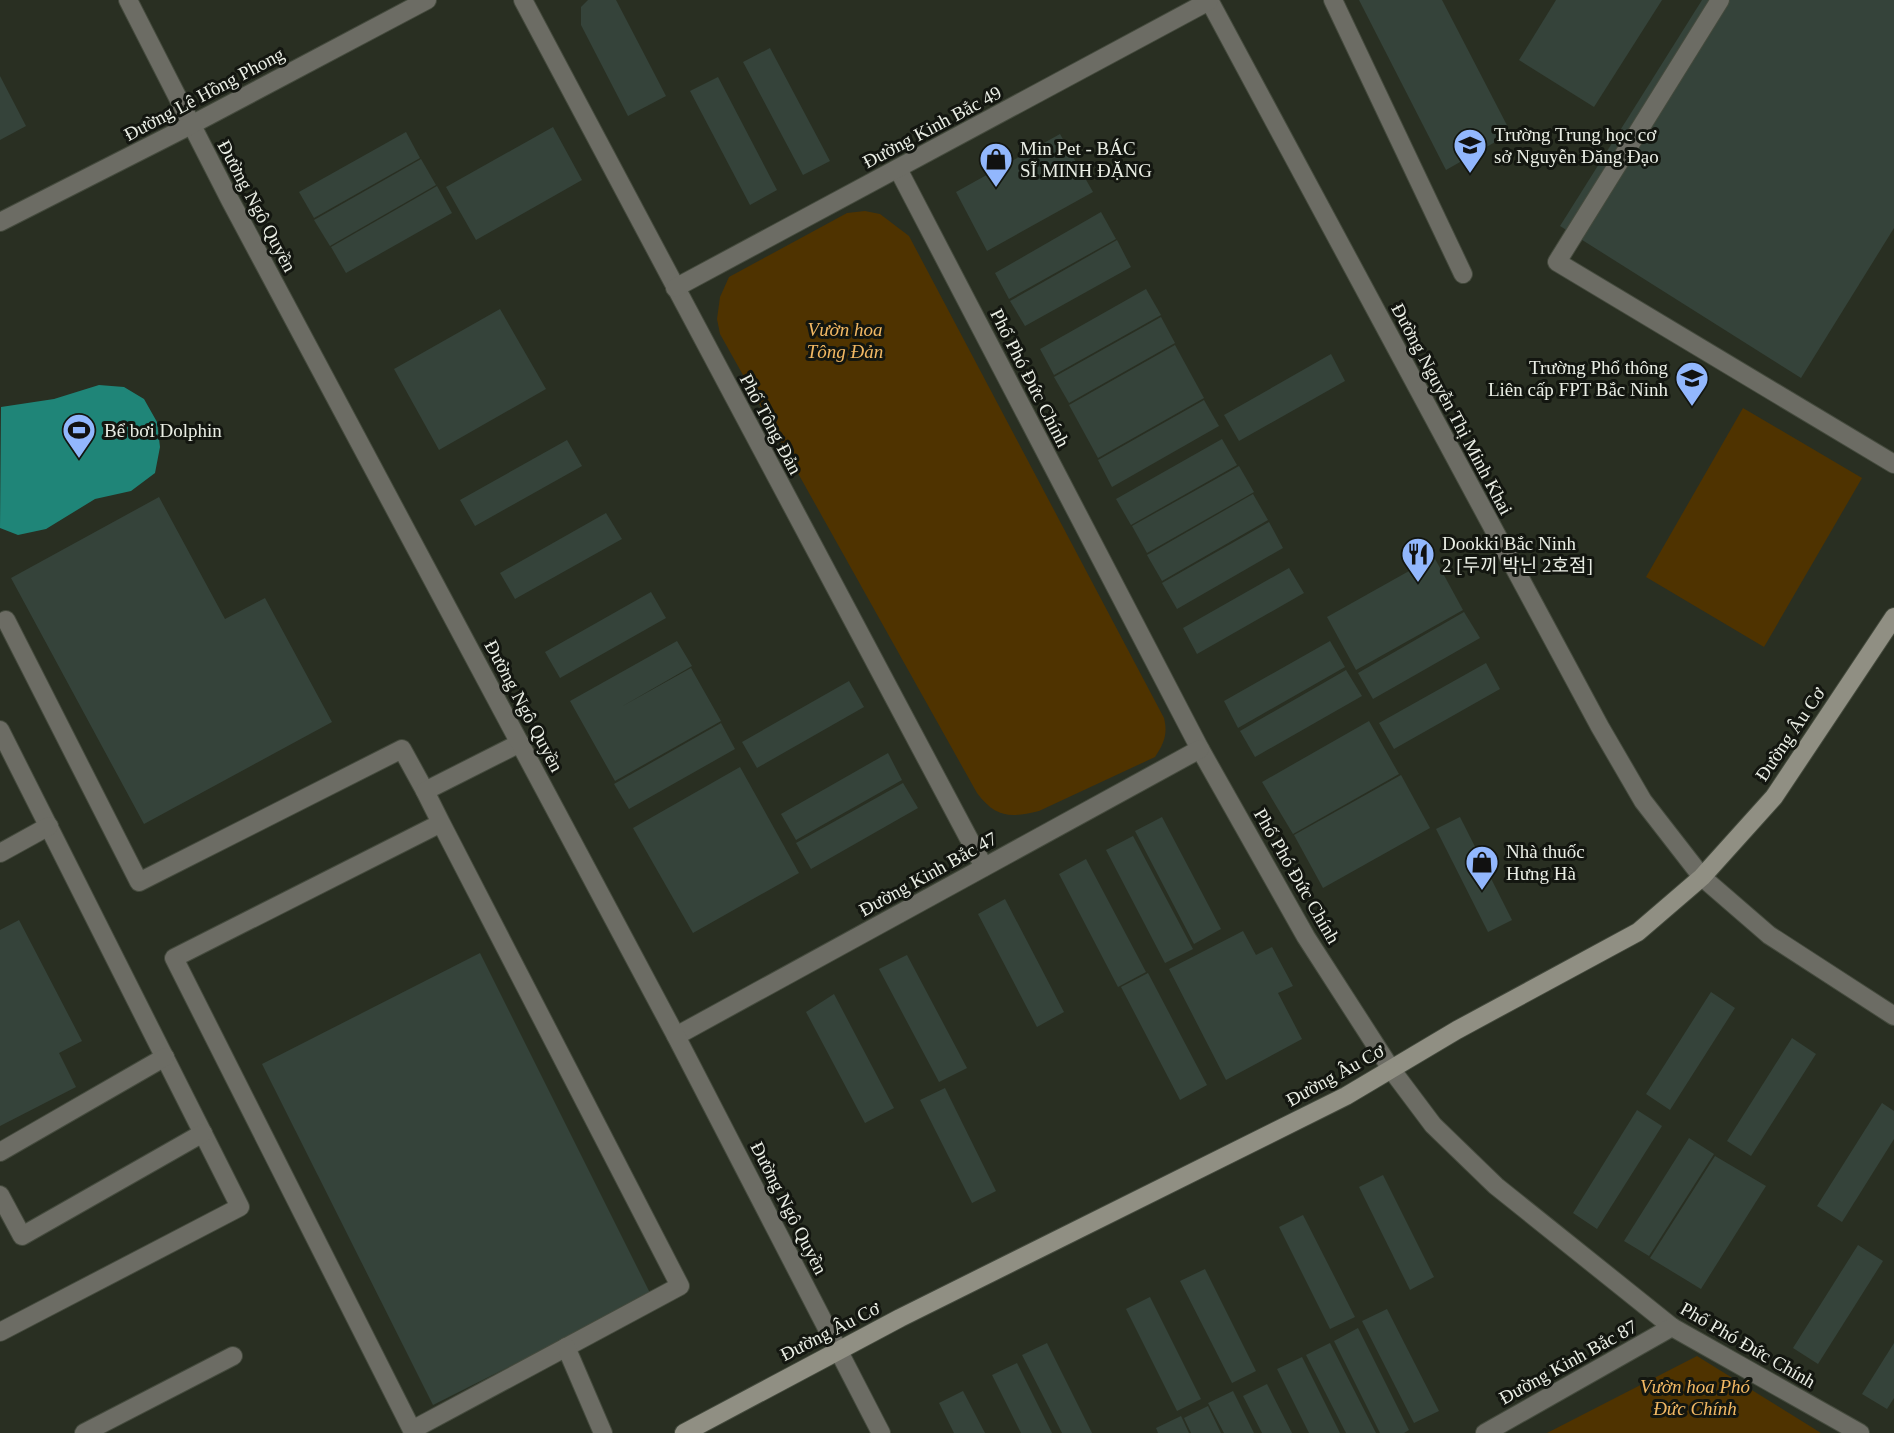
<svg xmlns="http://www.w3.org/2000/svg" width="1894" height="1433" viewBox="0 0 1894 1433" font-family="'Times New Roman','Noto Sans KR',serif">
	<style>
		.green { fill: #4f3300 }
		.water { fill: #1f8578 }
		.building { fill: #35433a }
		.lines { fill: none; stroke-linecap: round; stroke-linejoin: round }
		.service-casing { stroke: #444a3d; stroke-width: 20 }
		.minor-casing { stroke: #444a3d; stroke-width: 20 }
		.tertiary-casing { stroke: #444a3d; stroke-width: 20 }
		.secondary-casing { stroke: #444a3d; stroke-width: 20 }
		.service { stroke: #6c6c64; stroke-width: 18 }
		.minor { stroke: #6c6c64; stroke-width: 18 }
		.tertiary { stroke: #6c6c64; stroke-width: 18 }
		.secondary { stroke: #908f83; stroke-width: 18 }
		.labels { text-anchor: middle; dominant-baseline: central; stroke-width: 6; stroke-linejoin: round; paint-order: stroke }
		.street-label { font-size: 19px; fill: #eaeee5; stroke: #131610 }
		.poi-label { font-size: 19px; fill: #eaeee5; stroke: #131610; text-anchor: start }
		.park-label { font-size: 19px; font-style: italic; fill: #f2b863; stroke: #131610 }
	</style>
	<rect width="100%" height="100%" fill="#292f22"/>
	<g class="green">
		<path d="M 865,211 L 880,214 L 909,236 L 1164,718 C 1168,734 1164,743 1155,757 L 1039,811 C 1010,818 996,818 977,793 L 720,334 L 717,319 L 720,297 L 729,277 L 847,213 Z"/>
		<polygon points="1743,408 1862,478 1764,647 1646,577"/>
		<polygon points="1697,1356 1821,1433 1547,1433"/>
	</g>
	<polygon class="water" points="99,385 124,387 144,399 157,422 160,447 155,473 131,491 95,499 46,529 18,535 0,528 1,407 54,399"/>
	<g class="building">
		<polygon points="588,0 616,0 666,96 628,116 581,25 581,7"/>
		<polygon points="1359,0 1442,0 1511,133 1446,170"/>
		<polygon points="1556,0 1662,0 1594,107 1519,60"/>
		<polygon points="1702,0 1894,0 1894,228 1801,378 1560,226"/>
		<polygon points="770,48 830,161 803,175 743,62"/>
		<polygon points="0,76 26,126 0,140"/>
		<polygon points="718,77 777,190 750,205 690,91"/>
		<polygon points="553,127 582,180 476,240 446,187"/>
		<polygon points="406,132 420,158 314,218 299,192"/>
		<polygon points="1060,134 1093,192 987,251 956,192"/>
		<polygon points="421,159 436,185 330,246 314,220"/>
		<polygon points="437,186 452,213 346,273 331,247"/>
		<polygon points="1101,212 1116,239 1009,299 995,273"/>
		<polygon points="1117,240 1131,267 1025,326 1010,301"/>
		<polygon points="1146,289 1161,315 1054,375 1040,349"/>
		<polygon points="500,309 546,389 439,450 394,369"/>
		<polygon points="1161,317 1175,343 1069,403 1054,377"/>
		<polygon points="1175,345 1204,398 1098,458 1069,405"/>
		<polygon points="1331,354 1345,381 1239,441 1224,415"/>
		<polygon points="1204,400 1219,426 1112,487 1098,460"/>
		<polygon points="1222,439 1237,465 1131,525 1116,499"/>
		<polygon points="567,440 582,466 475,526 460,500"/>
		<polygon points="1239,466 1254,492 1147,553 1132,526"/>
		<polygon points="1253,494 1268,520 1162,581 1147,555"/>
		<polygon points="159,497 225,619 265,598 332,722 144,824 11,578"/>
		<polygon points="606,513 622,539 515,599 500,573"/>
		<polygon points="1269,522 1283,548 1177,609 1162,583"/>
		<polygon points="1434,557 1463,610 1356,670 1327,617"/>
		<polygon points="1289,568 1304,593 1197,654 1183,628"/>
		<polygon points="651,592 666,618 560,678 545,652"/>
		<polygon points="1464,612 1480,638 1373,699 1358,673"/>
		<polygon points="677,641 692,666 621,707 691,668 721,721 615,781 570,701"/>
		<polygon points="1330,641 1345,667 1238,728 1224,701"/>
		<polygon points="1486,663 1500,689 1394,749 1379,723"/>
		<polygon points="1346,670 1362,696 1255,757 1240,731"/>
		<polygon points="849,681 864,707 757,768 742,742"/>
		<polygon points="1369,721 1399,774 1293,834 1262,782"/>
		<polygon points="721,723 735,749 629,809 614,784"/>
		<polygon points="888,753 902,780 796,840 781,814"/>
		<polygon points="740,767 799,873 693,933 633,828"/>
		<polygon points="1401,775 1430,828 1323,888 1294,835"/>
		<polygon points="903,783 918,808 811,869 796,843"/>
		<polygon points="1162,817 1221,929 1194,944 1135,831"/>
		<polygon points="1460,817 1512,920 1488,932 1436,829"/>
		<polygon points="1133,836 1193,949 1165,963 1106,850"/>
		<polygon points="1086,859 1146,972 1118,987 1059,874"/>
		<polygon points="1005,899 1064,1012 1037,1027 978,914"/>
		<polygon points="19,920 82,1041 59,1053 76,1087 0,1126 0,930"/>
		<polygon points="1243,931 1256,955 1272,947 1293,986 1278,993 1302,1039 1226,1080 1169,969"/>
		<polygon points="480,953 651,1295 433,1405 262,1064"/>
		<polygon points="907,955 967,1068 939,1082 879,969"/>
		<polygon points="1148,973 1207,1085 1180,1100 1121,987"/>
		<polygon points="1711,992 1735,1008 1670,1110 1646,1094"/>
		<polygon points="834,994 894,1108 865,1123 806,1012"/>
		<polygon points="1792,1038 1816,1054 1751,1156 1727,1141"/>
		<polygon points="945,1088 996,1191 972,1203 920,1100"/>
		<polygon points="1882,1103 1894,1111 1894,1139 1842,1222 1817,1206"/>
		<polygon points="1637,1110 1662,1126 1597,1229 1573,1213"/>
		<polygon points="1689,1138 1714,1154 1649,1256 1624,1241"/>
		<polygon points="1715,1156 1766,1186 1701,1289 1650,1258"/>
		<polygon points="1383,1175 1434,1277 1410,1290 1359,1187"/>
		<polygon points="1303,1215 1355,1317 1330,1329 1279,1227"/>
		<polygon points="1858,1245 1883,1261 1818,1364 1793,1348"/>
		<polygon points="1205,1269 1256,1371 1232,1383 1180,1281"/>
		<polygon points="1150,1297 1201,1399 1177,1411 1126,1309"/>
		<polygon points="1387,1309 1439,1411 1414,1423 1362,1321"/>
		<polygon points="1358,1328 1409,1430 1404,1433 1380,1433 1334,1341"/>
		<polygon points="1047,1343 1092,1433 1062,1433 1022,1355"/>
		<polygon points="1330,1343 1376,1433 1346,1433 1306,1355"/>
		<polygon points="1894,1343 1894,1398 1887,1409 1862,1394"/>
		<polygon points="1302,1357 1340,1433 1309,1433 1277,1369"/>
		<polygon points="1017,1363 1052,1433 1021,1433 992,1375"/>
		<polygon points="1267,1384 1292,1433 1262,1433 1243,1396"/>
		<polygon points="963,1391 985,1433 954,1433 939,1403"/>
		<polygon points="1233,1391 1254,1433 1224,1433 1208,1403"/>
		<polygon points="1208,1406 1221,1433 1191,1433 1184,1418"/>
		<polygon points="1181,1416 1189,1433 1158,1433 1156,1428"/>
	</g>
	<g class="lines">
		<defs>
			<g id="service">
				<polyline points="1333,0 1463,274"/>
				<polyline points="1720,0 1557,262 1894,464"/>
				<polyline points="6,620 139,882 402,749 425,791"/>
				<polyline points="0,730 240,1207 0,1332"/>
				<polyline points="441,823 680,1286 412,1430 174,958 441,823 425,791 520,743"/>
				<polyline points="0,853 49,826"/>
				<polyline points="0,1152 165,1057"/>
				<polyline points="0,1195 22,1236 203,1133"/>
				<polyline points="566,1347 603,1433"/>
				<polyline points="84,1433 233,1356"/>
			</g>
			<g id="minor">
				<polyline points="523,0 984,867"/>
				<polyline points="1209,0 1600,727 1643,801 1702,877 1769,935 1894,1016"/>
				<polyline points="898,169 1200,749 1306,937 1391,1069 1433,1125 1496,1186 1672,1327 1860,1433"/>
				<polyline points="675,288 1209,1"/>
				<polyline points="676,1036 1200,749"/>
				<polyline points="1485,1433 1672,1327"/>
			</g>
			<g id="tertiary">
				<polyline points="128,0 230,200 676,1036 881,1433"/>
				<polyline points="0,222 191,125 427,0"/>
			</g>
			<polyline id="secondary" points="684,1433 900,1318 1346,1096 1457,1030 1638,932 1702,877 1774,797 1894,617"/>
		</defs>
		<use href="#service" class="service-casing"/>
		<use href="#minor" class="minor-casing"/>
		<use href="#tertiary" class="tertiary-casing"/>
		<use href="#secondary" class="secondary-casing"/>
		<use href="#service" class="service"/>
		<use href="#minor" class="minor"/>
		<use href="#tertiary" class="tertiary"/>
		<use href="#secondary" class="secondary"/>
	</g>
	<defs>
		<symbol id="school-pin" viewBox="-11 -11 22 30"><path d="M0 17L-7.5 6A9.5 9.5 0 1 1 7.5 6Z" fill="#92b7fd" stroke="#131610"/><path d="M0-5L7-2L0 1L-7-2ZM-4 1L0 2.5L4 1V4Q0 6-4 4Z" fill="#111"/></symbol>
		<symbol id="shop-pin" viewBox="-11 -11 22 30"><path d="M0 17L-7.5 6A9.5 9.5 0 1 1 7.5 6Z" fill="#92b7fd" stroke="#131610"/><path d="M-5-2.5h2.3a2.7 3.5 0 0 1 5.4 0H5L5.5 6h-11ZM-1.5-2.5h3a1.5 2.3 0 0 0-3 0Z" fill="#111"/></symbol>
		<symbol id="stadium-pin" viewBox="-11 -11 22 30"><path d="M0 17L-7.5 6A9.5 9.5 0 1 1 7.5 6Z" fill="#92b7fd" stroke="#131610"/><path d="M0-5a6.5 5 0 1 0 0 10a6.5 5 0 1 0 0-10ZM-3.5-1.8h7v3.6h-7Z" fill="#111"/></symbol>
		<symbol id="restaurant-pin" viewBox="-11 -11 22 30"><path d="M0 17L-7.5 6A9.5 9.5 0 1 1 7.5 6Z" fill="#92b7fd" stroke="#131610"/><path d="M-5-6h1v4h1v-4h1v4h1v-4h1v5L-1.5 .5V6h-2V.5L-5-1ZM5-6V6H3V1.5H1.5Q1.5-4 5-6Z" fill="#111"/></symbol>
	</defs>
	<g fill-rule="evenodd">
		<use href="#school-pin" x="1451" y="126" width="38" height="52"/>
		<use href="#shop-pin" x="977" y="140" width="38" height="52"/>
		<use href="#school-pin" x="1673" y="359" width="38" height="52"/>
		<use href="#stadium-pin" x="60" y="411" width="38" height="52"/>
		<use href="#restaurant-pin" x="1399" y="535" width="38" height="52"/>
		<use href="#shop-pin" x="1463" y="843" width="38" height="52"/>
	</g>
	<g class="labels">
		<g class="street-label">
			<text transform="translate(204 94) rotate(-28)">Đường Lê Hồng Phong</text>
			<text transform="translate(932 127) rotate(-28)">Đường Kinh Bắc 49</text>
			<text transform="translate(257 206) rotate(62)">Đường Ngô Quyền</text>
			<text transform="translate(1030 378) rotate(63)">Phố Phó Đức Chính</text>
			<text transform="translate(1452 409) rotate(62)">Đường Nguyễn Thị Minh Khai</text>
			<text transform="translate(771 424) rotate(62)">Phố Tông Đản</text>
			<text transform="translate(524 706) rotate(62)">Đường Ngô Quyền</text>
			<text transform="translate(1790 734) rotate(-56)">Đường Âu Cơ</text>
			<text transform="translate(928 874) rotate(-29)">Đường Kinh Bắc 47</text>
			<text transform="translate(1297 876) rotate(60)">Phố Phó Đức Chính</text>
			<text transform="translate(1335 1075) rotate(-29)">Đường Âu Cơ</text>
			<text transform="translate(789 1208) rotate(63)">Đường Ngô Quyền</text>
			<text transform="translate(830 1331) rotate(-27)">Đường Âu Cơ</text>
			<text transform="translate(1748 1345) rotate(30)">Phố Phó Đức Chính</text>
			<text transform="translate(1568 1362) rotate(-29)">Đường Kinh Bắc 87</text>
		</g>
		<g class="poi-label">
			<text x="1494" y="134">Trường Trung học cơ<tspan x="1494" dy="22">sở Nguyễn Đăng Đạo</tspan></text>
			<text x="1020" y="148">Min Pet - BÁC<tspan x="1020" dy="22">SĨ MINH ĐẶNG</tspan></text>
			<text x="1668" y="367" text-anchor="end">Trường Phổ thông<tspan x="1668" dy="22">Liên cấp FPT Bắc Ninh</tspan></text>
			<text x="104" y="430">Bể bơi Dolphin</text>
			<text x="1442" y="543">Dookki Bắc Ninh<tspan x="1442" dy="22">2 [두끼 박닌 2호점]</tspan></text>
			<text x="1506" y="851">Nhà thuốc<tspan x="1506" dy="22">Hưng Hà</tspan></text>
		</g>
		<g class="park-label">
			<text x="845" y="329">Vườn hoa<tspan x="845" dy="22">Tông Đản</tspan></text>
			<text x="1695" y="1386">Vườn hoa Phó<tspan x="1695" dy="22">Đức Chính</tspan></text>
		</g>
	</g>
</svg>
